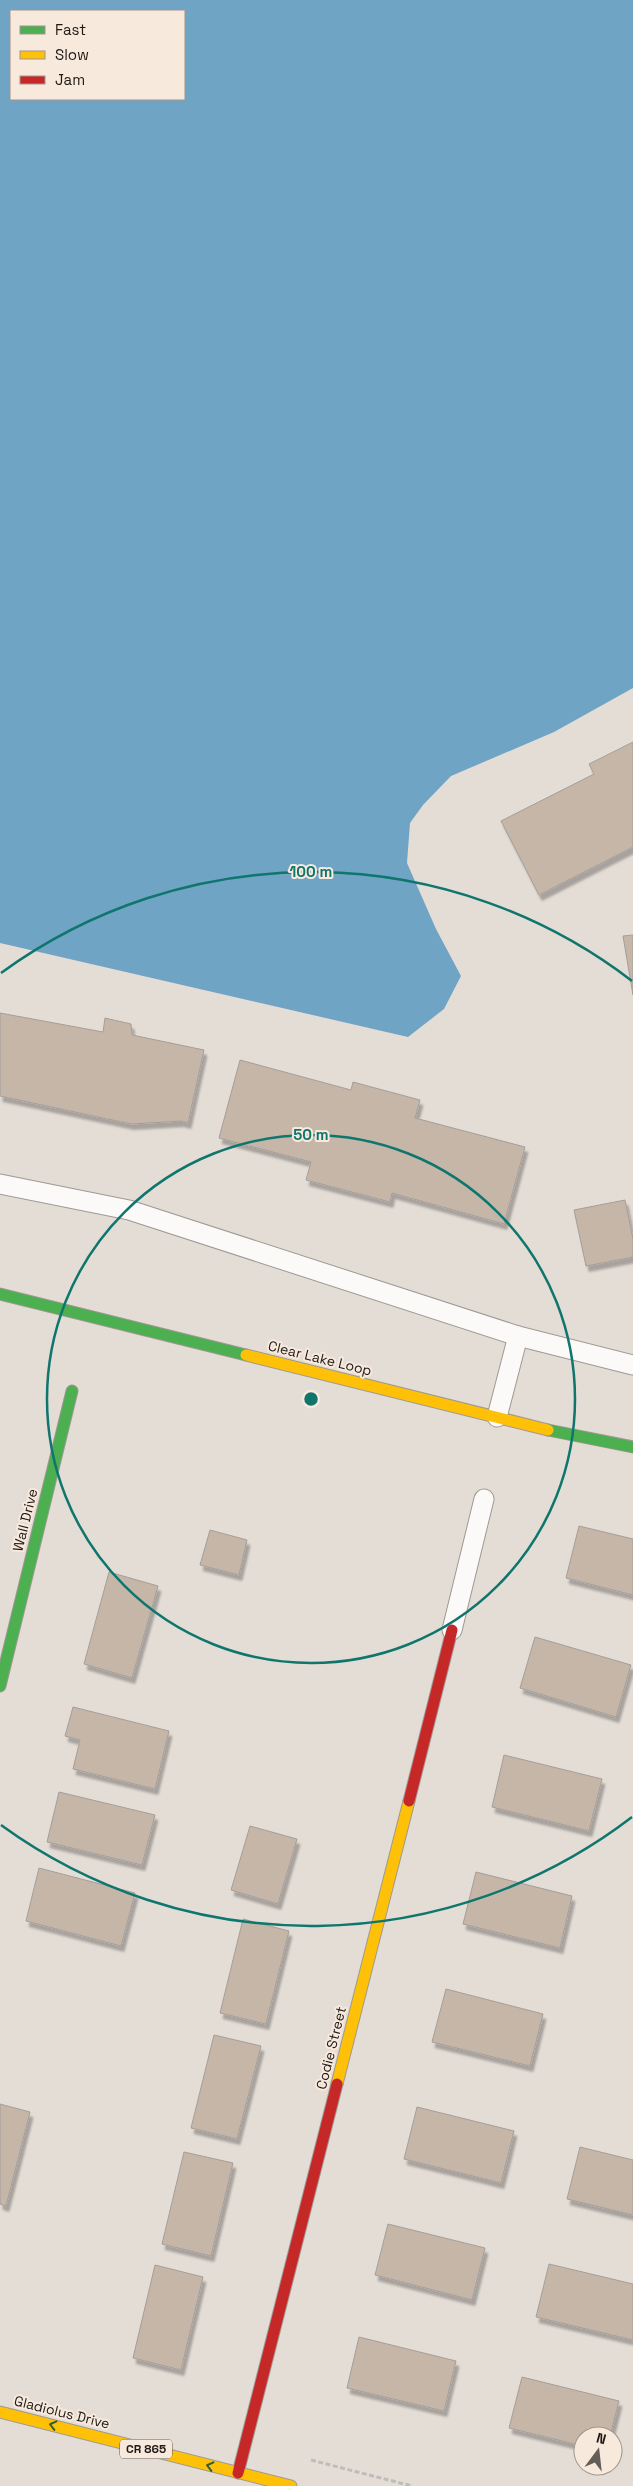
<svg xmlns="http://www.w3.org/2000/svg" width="633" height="2486" viewBox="0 0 633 2486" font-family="'Space Grotesk',sans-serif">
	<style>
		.water { fill: #70a4c5; fill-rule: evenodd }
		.building { fill: #c6b6a8; stroke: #a49e99; filter: url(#shadow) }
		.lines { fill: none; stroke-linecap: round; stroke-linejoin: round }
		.lane-casing { stroke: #9e9993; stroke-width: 21 }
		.fast-casing { stroke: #9e9993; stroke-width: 13 }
		.slow-casing { stroke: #9e9993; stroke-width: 13 }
		.jam-casing { stroke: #9e9993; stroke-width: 13 }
		.path { stroke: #bfbdbb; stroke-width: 3; stroke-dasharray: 5 2.5; stroke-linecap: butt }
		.lane { stroke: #fbfaf9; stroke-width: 19 }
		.fast { stroke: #4caf50; stroke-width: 11 }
		.slow { stroke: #ffc107; stroke-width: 11 }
		.jam { stroke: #c62828; stroke-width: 11 }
		.oneway { stroke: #335d30 }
		.ring { fill: none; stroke: #0f766e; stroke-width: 2.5 }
		.labels { text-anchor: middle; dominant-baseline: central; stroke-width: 4; stroke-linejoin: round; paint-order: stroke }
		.shield { fill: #f8e9dd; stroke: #605852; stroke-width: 1 }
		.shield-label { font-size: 12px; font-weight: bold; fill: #1f1a16 }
		.street-label { font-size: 14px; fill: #1f1a16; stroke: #f8e9dd }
		.centre { fill: #0f766e; stroke: #f8e9dd; stroke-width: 2.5 }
		.ring-label { font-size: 15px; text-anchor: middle; font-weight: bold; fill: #0f766e; stroke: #f8e9dd; stroke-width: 4; stroke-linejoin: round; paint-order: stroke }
	</style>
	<defs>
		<filter id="shadow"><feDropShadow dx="3" dy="5.5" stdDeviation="1" flood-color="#0004"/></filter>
	</defs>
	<rect width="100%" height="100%" fill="#e4ddd6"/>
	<path class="water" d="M 0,0 L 633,0 L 633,688 L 554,732 L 451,776 L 423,805 L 410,823 L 407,863 L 436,929 L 461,976 L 444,1009 L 408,1037 L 0,943 ZM 11,11 L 184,11 L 184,99 L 11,99 Z"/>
	<g class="building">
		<polygon points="633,742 633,847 539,895 501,821 594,774 589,764"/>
		<polygon points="633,935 633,995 623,936"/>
		<polygon points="0,1013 103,1032 105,1018 131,1024 132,1035 204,1050 188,1123 181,1121 131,1124 0,1096"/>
		<polygon points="240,1060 351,1090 353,1082 420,1100 415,1118 525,1147 504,1224 392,1193 390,1202 306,1180 311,1162 219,1138"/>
		<polygon points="625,1200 633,1239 633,1257 586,1266 574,1210"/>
		<polygon points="579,1526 633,1539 633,1595 566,1578"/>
		<polygon points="210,1530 247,1540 239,1575 200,1565"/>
		<polygon points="109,1572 158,1586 132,1678 84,1664"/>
		<polygon points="535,1637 631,1665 616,1717 520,1688"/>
		<polygon points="73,1707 169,1731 155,1789 73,1769 80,1740 65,1736"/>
		<polygon points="504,1755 602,1779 589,1831 492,1807"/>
		<polygon points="59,1792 155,1815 142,1865 47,1842"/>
		<polygon points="250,1826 297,1839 278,1904 231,1890"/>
		<polygon points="39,1868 135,1893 121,1946 26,1921"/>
		<polygon points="476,1872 572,1896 560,1948 463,1924"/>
		<polygon points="243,1919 289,1931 266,2024 220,2013"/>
		<polygon points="446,1989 543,2014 530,2066 432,2042"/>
		<polygon points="214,2035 261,2046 237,2139 191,2128"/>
		<polygon points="0,2104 30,2112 6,2206 0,2204"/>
		<polygon points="417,2107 514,2131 501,2183 404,2159"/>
		<polygon points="580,2147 633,2160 633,2215 567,2199"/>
		<polygon points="184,2152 233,2163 211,2256 162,2244"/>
		<polygon points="388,2224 485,2248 472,2300 375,2275"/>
		<polygon points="549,2264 633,2284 633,2340 536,2317"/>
		<polygon points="155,2265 203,2277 181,2370 133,2358"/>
		<polygon points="359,2337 456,2361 444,2411 347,2388"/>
		<polygon points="522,2377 619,2401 610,2436 583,2436 583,2446 509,2428"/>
	</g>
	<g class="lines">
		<defs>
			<g id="lane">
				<polyline points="0,1184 129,1210 518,1336 633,1365"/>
				<polyline points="497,1417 518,1336"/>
				<polyline points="452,1630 484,1499"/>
			</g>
			<g id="fast">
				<polyline points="0,1294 246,1355"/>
				<polyline points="548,1430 633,1447"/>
				<polyline points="0,1686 72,1391"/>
			</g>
			<g id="slow">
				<polyline points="246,1355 548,1430"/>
				<polyline points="337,2084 409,1801"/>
				<polyline points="0,2412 291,2486"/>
			</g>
			<g id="jam">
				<polyline points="409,1801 452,1630"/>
				<polyline points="238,2473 337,2084"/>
			</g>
		</defs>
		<use href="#lane" class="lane-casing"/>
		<use href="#fast" class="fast-casing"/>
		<use href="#slow" class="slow-casing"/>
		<use href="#jam" class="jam-casing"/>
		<polyline class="path" points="311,2460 412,2486"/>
		<use href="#lane" class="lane"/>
		<use href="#fast" class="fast"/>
		<use href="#slow" class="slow"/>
		<use href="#jam" class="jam"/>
	</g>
	<defs><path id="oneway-chevron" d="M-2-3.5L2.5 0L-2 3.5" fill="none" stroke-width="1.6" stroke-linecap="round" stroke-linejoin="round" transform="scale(1.25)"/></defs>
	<g class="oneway">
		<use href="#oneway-chevron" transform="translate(53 2425) rotate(-166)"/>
		<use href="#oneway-chevron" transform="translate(210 2466) rotate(-166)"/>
	</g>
	<g class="ring">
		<circle cx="311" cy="1399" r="264"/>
		<path d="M632 1817A527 527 0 0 1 1 1825M1 973A527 527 0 0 1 632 981"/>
	</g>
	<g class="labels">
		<rect class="shield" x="120" y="2439.5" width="52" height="19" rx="4"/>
		<g class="shield-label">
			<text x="146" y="2449">CR 865</text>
		</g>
		<g class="street-label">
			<text transform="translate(320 1358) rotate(14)">Clear Lake Loop</text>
			<text transform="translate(25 1520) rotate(-76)">Wall Drive</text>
			<text transform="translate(331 2048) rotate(-76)">Codie Street</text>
			<text transform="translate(62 2412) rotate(14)">Gladiolus Drive</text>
		</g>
	</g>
	<circle cx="311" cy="1399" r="8" class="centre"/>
	<g class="ring-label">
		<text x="311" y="877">100 m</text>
		<text x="311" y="1140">50 m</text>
	</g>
	<rect x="10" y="10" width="175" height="90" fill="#f8e9dd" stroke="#a1968d"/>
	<rect x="20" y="26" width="25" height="8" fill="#4caf50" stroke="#a1968d"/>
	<text x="55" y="35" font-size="15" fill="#1f1a16">Fast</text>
	<rect x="20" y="51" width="25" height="8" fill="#ffc107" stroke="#a1968d"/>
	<text x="55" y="60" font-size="15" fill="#1f1a16">Slow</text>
	<rect x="20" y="76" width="25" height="8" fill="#c62828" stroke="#a1968d"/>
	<text x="55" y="85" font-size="15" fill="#1f1a16">Jam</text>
	<g transform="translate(598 2451) rotate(15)"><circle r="24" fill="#f8e9dd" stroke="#a1968d"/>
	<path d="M0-4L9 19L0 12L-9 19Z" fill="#645e59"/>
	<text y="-8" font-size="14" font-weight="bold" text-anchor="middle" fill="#1f1a16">N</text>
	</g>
</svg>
